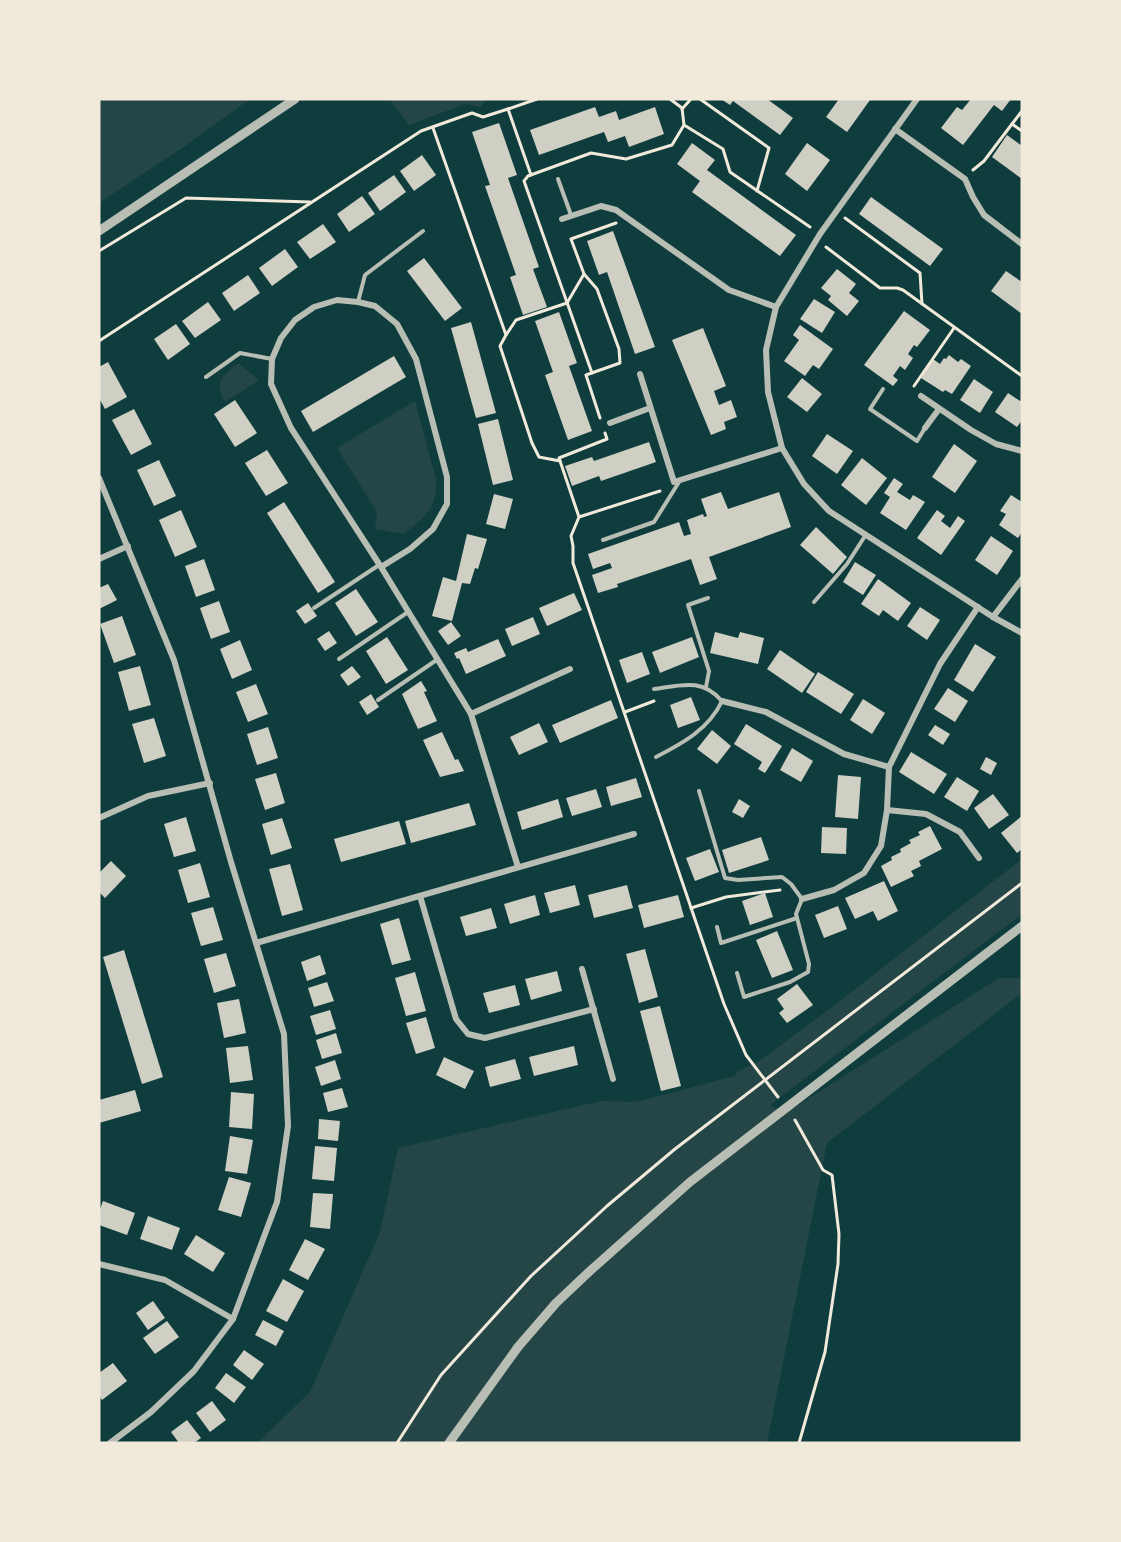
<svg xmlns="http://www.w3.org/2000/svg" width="1121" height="1542" viewBox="0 0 1121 1542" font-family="Helvetica,sans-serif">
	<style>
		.green { fill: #244646 }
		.building { fill: #cfcfc3 }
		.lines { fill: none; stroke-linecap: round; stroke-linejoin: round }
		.path { stroke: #f1e9da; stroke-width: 3 }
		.service { stroke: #b8beb3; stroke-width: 4 }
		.minor { stroke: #b8beb3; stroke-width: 6 }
		.tertiary { stroke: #b8beb3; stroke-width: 9 }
	</style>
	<rect width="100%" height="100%" fill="#0f3d3e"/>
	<g class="green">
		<polygon points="99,99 250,99 185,146 99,203"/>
		<polygon points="389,99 486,99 481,107 465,104 409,125"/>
		<path d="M 238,363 L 257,378 L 258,381 L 225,402 C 213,382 222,376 238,363 Z"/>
		<path d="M 415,401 L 436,479 C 438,507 424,519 403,534 L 375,529 L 377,512 L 337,448 Z"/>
		<polygon points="1022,859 1022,914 770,1105 784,1114 999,978 1022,978 1022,993 827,1143 767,1443 257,1443 310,1392 380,1232 398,1148 601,1101 636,1102 735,1076 738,1071 762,1059 840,1001"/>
	</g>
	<g class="building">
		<polygon points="721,99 767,99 793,118 780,135 733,101 730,105"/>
		<polygon points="839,99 870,100 847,132 826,117"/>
		<polygon points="971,99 1011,99 1002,111 994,105 963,145 941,128 957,107 962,110"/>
		<polygon points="595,107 599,117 616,111 619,120 655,107 664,134 629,147 625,136 608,142 604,132 539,155 530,130"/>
		<polygon points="499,123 517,175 508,178 539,267 533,269 547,307 523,315 510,277 516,275 485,186 490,185 472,132"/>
		<polygon points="1007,135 1022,146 1022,179 992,157"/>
		<polygon points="692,143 715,160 707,170 796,235 780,256 692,192 700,181 677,164"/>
		<polygon points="807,143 830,160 807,191 785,174"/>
		<polygon points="422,155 436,175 414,191 400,171"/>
		<polygon points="394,175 406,192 380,211 368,193"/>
		<polygon points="362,196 375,214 349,232 337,214"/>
		<polygon points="871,197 943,249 930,266 859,214"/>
		<polygon points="323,224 336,242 310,259 297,242"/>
		<polygon points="613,231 655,347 635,354 607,272 599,275 587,241"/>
		<polygon points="285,249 298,267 272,286 259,268"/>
		<polygon points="424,258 462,308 445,321 407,271"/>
		<polygon points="837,269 856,284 849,293 859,301 847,316 828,300 831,296 821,288"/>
		<polygon points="1006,271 1022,282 1022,314 991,291"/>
		<polygon points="248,275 260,293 234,311 222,293"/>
		<polygon points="814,299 835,312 822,333 800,319"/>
		<polygon points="208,302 221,320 195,338 182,321"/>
		<polygon points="904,311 930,330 917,347 914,345 908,354 913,358 905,370 900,366 893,376 898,380 893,386 864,365"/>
		<polygon points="559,312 577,363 569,366 592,431 568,440 545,375 553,372 535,321"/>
		<polygon points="471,322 496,413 476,418 451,328"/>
		<polygon points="176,324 190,344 168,360 154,339"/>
		<polygon points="800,325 833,349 819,369 813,365 805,376 784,361 799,340 793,335"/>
		<polygon points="703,328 726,386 714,391 719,405 731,400 737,417 724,422 726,429 711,435 672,340"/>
		<polygon points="949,355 958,362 961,359 971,366 952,394 945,390 943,392 921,378 933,359 940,364 944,358 946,359"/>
		<polygon points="394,356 406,377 313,432 301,411"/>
		<polygon points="108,362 127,397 105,409 99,398 99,367"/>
		<polygon points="802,378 822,394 807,412 787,397"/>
		<polygon points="974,379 993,392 980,413 960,400"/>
		<polygon points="1008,393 1020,401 1022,399 1022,420 1017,427 995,412"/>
		<polygon points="235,400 257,433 235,447 214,414"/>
		<polygon points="134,409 152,444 131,455 112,420"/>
		<polygon points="498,419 513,480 493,485 478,424"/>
		<polygon points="827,434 853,451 837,474 812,456"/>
		<polygon points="649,442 656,462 601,481 599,476 572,486 565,466 592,457 594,461"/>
		<polygon points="954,444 977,461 955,493 932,477"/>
		<polygon points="267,450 288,483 266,496 245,463"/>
		<polygon points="862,458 887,478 866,505 841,485"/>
		<polygon points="159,460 176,496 154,506 137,470"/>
		<polygon points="894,478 903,484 897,492 910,500 913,495 925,502 906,530 880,513 890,497 884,493"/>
		<polygon points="721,492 728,509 779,492 791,527 709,557 717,579 700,585 691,559 617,584 618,587 598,593 592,575 612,568 610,563 593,569 588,554 679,522 684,536 691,534 687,520 703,514 704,517 707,516 701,499"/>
		<polygon points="494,494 513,499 505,529 486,524"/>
		<polygon points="1011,495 1022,502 1022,532 1018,538 999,525 1006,514 1000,511"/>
		<polygon points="284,502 335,582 318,593 267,513"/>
		<polygon points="181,510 197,547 175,557 159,520"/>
		<polygon points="937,510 945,516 941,521 950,528 958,516 965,521 941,555 917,538"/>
		<polygon points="816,527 847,557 833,574 800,545"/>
		<polygon points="467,534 487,539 478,569 475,568 470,584 462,583 452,621 432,616 443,577 456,581"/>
		<polygon points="991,536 1013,551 997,575 975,560"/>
		<polygon points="204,559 215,590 196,597 185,566"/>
		<polygon points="855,562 876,575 863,595 843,582"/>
		<polygon points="878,579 911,603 898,621 883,610 879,616 861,604"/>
		<polygon points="108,584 117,600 99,609 99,588"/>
		<polygon points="356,589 378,622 356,636 335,603"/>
		<polygon points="574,593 582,610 547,626 539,608"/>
		<polygon points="219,601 230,632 211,639 200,608"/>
		<polygon points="308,603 317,616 305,624 296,611"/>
		<polygon points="920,607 940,620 927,640 907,626"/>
		<polygon points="122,616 136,655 114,663 100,624"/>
		<polygon points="533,617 540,634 512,646 505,629"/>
		<polygon points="451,622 461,636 448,645 438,631"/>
		<polygon points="329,631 337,643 325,651 317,639"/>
		<polygon points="715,632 738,638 740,632 764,638 758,664 710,653"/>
		<polygon points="387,637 408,670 386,684 366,651"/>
		<polygon points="692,637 699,657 660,673 652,652"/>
		<polygon points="498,639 506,656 466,674 459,658 457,659 454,653 466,648 468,652"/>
		<polygon points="240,640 252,670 232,679 220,649"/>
		<polygon points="975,644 996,657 973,692 954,680"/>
		<polygon points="780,650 815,674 802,693 767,669"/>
		<polygon points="642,652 650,674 627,683 619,660"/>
		<polygon points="140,666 151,705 129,711 118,672"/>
		<polygon points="352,666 361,677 348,686 340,675"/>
		<polygon points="818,672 854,694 841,714 806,692"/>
		<polygon points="421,681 427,691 424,692 437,721 418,729 402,694"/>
		<polygon points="256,684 268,714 248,722 236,692"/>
		<polygon points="948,688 968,701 955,722 934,709"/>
		<polygon points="371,694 379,707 367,715 359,702"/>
		<polygon points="691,697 700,720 678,728 670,705"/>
		<polygon points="863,699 885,713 872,734 850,720"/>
		<polygon points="611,700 618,718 560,743 552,725"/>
		<polygon points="154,718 166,756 144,763 132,724"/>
		<polygon points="539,723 548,742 519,755 510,737"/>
		<polygon points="746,724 782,746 765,773 758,769 762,762 734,744"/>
		<polygon points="935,725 950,734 943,745 928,735"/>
		<polygon points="268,727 278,758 257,765 247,734"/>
		<polygon points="712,730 731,746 717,764 697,749"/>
		<polygon points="442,732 455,760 458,759 464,771 440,777 423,740"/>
		<polygon points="792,748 813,761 801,782 780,770"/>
		<polygon points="911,752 947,774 934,794 899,772"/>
		<polygon points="986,757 997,763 991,775 980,769"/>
		<polygon points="276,773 285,803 265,810 255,779"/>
		<polygon points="838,775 861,777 858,819 835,817"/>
		<polygon points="957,777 979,791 967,811 944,797"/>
		<polygon points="636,778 642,797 611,806 606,787"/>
		<polygon points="596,789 602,807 572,816 566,798"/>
		<polygon points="993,794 1009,815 989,829 974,808"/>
		<polygon points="558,799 563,817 522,830 517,812"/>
		<polygon points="739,799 750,806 743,818 732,812"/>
		<polygon points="469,803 476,825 411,843 405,821"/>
		<polygon points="1022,816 1022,849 1017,853 1001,833"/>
		<polygon points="186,817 196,851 174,857 164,824"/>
		<polygon points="282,818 292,848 271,855 262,824"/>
		<polygon points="399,821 406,844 341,862 334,839"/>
		<polygon points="930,826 942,849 919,861 921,866 911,871 914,876 891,887 881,866 892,860 891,857 901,852 900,849 911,843 909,840 920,835 918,832"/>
		<polygon points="822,827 847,828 846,854 821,853"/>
		<polygon points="761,837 769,860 729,873 722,850"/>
		<polygon points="710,849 719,872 695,881 686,858"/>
		<polygon points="111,861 126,876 105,898 99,892 99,873"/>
		<polygon points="200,863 210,897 188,903 178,870"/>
		<polygon points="290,864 303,910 282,916 269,869"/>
		<polygon points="884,881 898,911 878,921 873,911 855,919 845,898"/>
		<polygon points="575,885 580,905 550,913 544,893"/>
		<polygon points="627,885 633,908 594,918 588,895"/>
		<polygon points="765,893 773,917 750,925 742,901"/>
		<polygon points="535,895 540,915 510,924 504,904"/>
		<polygon points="678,895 684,917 644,928 638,905"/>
		<polygon points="838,906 847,929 824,938 815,915"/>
		<polygon points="213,907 223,940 201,946 191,913"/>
		<polygon points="491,908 497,928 466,936 460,917"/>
		<polygon points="399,918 411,960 392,965 380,924"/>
		<polygon points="777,931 793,970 772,978 756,940"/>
		<polygon points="645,949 658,997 639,1003 626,954"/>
		<polygon points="124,950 163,1077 142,1084 103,957"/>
		<polygon points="226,953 236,986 214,993 204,959"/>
		<polygon points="320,955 326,974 307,981 301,962"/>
		<polygon points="557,971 562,991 531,1000 525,979"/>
		<polygon points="415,972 426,1011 406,1016 395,978"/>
		<polygon points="327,982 334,1001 314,1007 308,988"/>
		<polygon points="797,984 813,1005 787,1023 779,1013 784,1009 777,999"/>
		<polygon points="515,985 520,1005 489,1013 483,993"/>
		<polygon points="239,999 246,1033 224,1038 217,1003"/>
		<polygon points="660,1006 681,1086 661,1091 640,1011"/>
		<polygon points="330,1010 336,1029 316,1035 310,1016"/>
		<polygon points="426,1017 435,1048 416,1054 406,1023"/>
		<polygon points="336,1033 342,1053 322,1059 316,1040"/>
		<polygon points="248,1046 253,1080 230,1083 226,1048"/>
		<polygon points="574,1046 578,1065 534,1076 529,1057"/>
		<polygon points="444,1057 474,1071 465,1089 436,1075"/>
		<polygon points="515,1059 521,1079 490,1087 485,1067"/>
		<polygon points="335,1060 341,1079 321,1086 315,1067"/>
		<polygon points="342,1088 348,1107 328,1112 323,1093"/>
		<polygon points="135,1090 141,1111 99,1123 99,1100"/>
		<polygon points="231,1092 254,1094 252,1129 229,1127"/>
		<polygon points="319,1119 340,1121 338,1141 318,1139"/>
		<polygon points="230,1136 253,1140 247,1174 225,1171"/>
		<polygon points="315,1146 337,1148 334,1181 312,1179"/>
		<polygon points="229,1177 251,1183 241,1217 218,1210"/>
		<polygon points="313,1193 333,1194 330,1229 310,1227"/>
		<polygon points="103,1201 135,1213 127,1235 99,1225 99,1212"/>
		<polygon points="148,1216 180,1228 172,1250 140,1239"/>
		<polygon points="196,1235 225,1253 213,1272 184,1254"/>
		<polygon points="305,1239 325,1249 308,1280 289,1270"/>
		<polygon points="283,1279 304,1291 287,1322 266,1311"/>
		<polygon points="153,1301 165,1318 148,1330 136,1313"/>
		<polygon points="263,1320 284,1331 276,1346 255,1335"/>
		<polygon points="167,1321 179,1337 155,1354 143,1338"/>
		<polygon points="244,1350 264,1364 252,1380 233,1365"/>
		<polygon points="113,1363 127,1381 102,1400 99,1396 99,1373"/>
		<polygon points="226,1373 246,1387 234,1403 215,1388"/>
		<polygon points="212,1401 226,1420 210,1432 196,1413"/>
		<polygon points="187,1420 201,1438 194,1443 179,1443 171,1432"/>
	</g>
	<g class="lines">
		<g class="path">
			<polyline points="700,99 769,148 757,191"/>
			<polyline points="682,109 691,99"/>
			<polyline points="1012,124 1022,111"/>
			<polyline points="684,125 723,149 730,172 810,227"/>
			<polyline points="433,128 506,335 500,346 532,443 539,457 560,461"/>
			<polyline points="973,170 984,161 1012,124 1022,131"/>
			<polyline points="531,175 508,109 537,99"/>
			<polyline points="845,218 920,273 922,304"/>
			<polyline points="826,247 880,288 897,288 903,290 1022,376"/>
			<polyline points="99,251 186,198 310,202"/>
			<polyline points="506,335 516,320 567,303 584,274"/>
			<polyline points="99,341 421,131 472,113 483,117 508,109"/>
			<polyline points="592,373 524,181 528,176 591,153 626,159 672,145 684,125 682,108 670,99"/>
			<polyline points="914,386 954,328"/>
			<polyline points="600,418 586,375 620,363 619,349 597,289 584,274 571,239 616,223"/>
			<polyline points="605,433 607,439 559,458 579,517 571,536 573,546 573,563 724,1004 746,1055 778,1097"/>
			<polyline points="579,517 660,491"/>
			<polyline points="625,712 654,701"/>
			<polyline points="691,908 726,897 780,890"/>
			<polyline points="795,1120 823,1170 832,1175 839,1234 838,1264 825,1352 799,1443"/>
			<polyline points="397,1443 441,1375 531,1276 607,1206 675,1149 1022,883"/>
		</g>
		<g class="service">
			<polyline points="558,179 571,215"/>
			<polyline points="358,302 365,275 423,231"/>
			<polyline points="206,377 240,353 272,359"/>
			<polyline points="883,389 870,409 917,441 925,428"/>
			<polyline points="603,540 654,522 679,482"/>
			<polyline points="814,602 847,564 865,536"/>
			<polyline points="314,608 379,565"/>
			<polyline points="339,659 408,612"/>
			<polyline points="706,687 709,671 688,605 708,598"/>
			<path d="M 654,689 C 682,685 702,678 722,701 C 709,729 683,743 656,757"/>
			<polyline points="378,700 438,659"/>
			<polyline points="699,791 725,878 738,880 782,877 791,884 802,899 796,914 809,964 808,972 790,982 744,997 737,973"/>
			<polyline points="717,927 721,943 797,918"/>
		</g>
		<g class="minor">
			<polyline points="917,99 820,234 776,307 766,350 768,392 782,448 804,484 829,511 993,617 1022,633"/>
			<polyline points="895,129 965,179 973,197 984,215 1022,244"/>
			<polyline points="562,219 601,206 616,210 729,290 776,307"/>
			<polyline points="640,374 674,482 782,448"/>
			<polyline points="921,396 971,430 996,444 1022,451"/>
			<polyline points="610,423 650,408"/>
			<polyline points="925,428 939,409"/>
			<polyline points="99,478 174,660 231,862 284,1034 288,1126 277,1202 233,1319 194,1371 151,1412 110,1443"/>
			<polyline points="99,559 128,546"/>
			<polyline points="381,567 410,549 433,529 447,504 447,477 416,359 397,324 375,306 358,302 337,300 314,307 295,320 281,338 272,359 271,384 291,428 381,567 471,714 518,867"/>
			<polyline points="993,617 1022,579"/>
			<polyline points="722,701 766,712 844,754 889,767"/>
			<polyline points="471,714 570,669"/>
			<polyline points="887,810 926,814 960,832 979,858"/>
			<polyline points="99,818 148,796 210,783"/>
			<polyline points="420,896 456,1019 468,1034 485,1038 594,1009"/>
			<polyline points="802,899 834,890 864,873 881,846 887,810 889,767 940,664 978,607"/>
			<polyline points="256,943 634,834"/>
			<polyline points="582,969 613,1079"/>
			<polyline points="99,1264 165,1280 233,1319"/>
		</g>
		<g class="tertiary">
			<polyline points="99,231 295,99"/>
			<polyline points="449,1443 518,1347 556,1303 591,1270 690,1182 1022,926"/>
		</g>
	</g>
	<rect width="1121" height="1542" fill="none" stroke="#f1e9da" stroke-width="201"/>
</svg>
